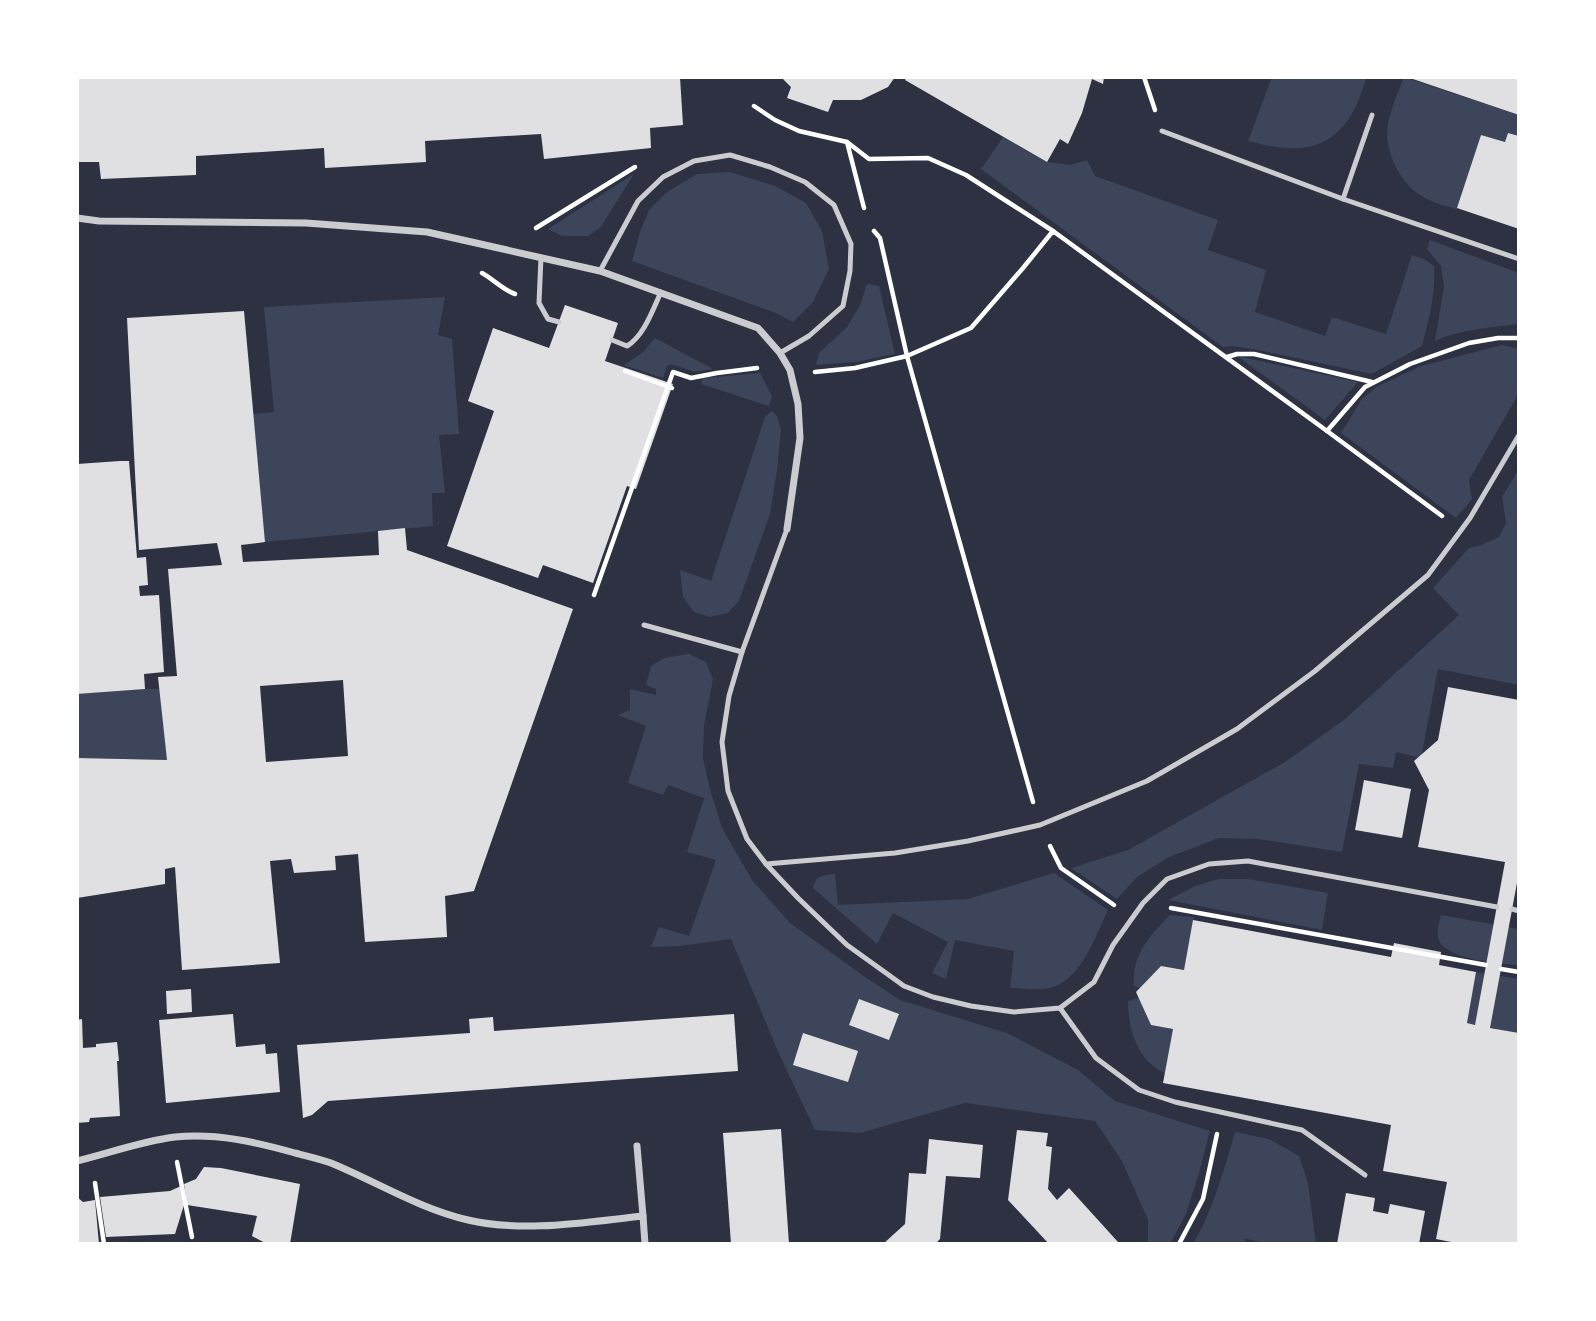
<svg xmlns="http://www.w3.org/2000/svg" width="1596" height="1321" viewBox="0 0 1596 1321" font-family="'Asap Condensed',sans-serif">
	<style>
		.green { fill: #3c4559 }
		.building { fill: #e0e0e3; fill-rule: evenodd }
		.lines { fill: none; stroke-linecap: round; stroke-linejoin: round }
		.path { stroke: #fff; stroke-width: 4.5 }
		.service { stroke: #caccd0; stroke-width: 5 }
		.minor { stroke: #caccd0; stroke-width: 7 }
	</style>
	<rect width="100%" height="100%" fill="#2d3142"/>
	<g class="green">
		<path d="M 1272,77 L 1367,77 C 1363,87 1360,98 1355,108 C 1331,155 1293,153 1248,141 Z"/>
		<path d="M 1404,77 L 1519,115 L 1519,136 L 1508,133 L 1505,142 L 1481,135 L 1457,209 C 1443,206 1428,201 1416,192 C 1398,179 1383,146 1388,124 C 1391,108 1398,92 1404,77 Z"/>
		<path d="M 1003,137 L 1047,162 L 1070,165 L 1087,160 L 1095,176 L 1218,220 L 1208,250 L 1266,270 L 1255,312 L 1325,336 L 1332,317 L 1386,334 L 1412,255 L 1424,259 L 1434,266 C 1436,294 1429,319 1422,346 L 1372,374 L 1258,350 L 1233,346 L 1223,347 L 981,169 Z"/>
		<polygon points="730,172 775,186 806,203 822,231 829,269 813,302 793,322 776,313 632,261 640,232 649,210 667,192 697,174"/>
		<polygon points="634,174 600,228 588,236 562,236 548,229"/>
		<path d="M 1430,240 L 1516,272 L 1519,276 L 1519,324 C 1493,327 1458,330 1435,341 L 1444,287 L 1441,266 L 1427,249 Z"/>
		<polygon points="867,284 879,286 895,354 856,362 816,365 819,353 847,327 860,305"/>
		<polygon points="445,297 438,335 452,339 459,434 439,435 445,493 432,493 433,526 265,542 253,414 274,412 264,307"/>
		<polygon points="655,338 713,369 695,372 671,364 667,366 663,378 624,365 643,352"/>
		<polygon points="1502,345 1519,349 1519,389 1515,400 1469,480 1472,499 1456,518 1341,433 1362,399 1378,386 1421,366"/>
		<polygon points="1237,356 1358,382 1325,420"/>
		<polygon points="760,373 772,396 769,406 701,384 703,378"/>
		<polygon points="772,411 777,416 781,430 777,471 770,514 739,601 728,613 710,617 694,612 683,597 680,570 711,581 765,417"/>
		<polygon points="1519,469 1519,685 1438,669 1421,758 1396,752 1393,768 1359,764 1342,852 1259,839 1219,838 1169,857 1137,877 1117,899 1071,868 1128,850 1285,762 1345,719 1459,615 1433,588 1469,548 1481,545 1499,537 1506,523 1502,497"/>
		<polygon points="689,654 706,662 713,679 704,726 703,758 710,789 722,828 752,880 789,922 865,977 900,1000 1007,1033 1078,1070 1115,1101 1210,1131 1199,1173 1186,1214 1170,1244 1148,1244 1148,1220 1122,1161 1095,1121 965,1103 860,1133 815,1130 779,1054 731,939 680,946 651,947 659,927 689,936 716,860 687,852 704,798 668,785 663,795 628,783 646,726 618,715 630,710 630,689 656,695 656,689 646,685 651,666 664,658"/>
		<polygon points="145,689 160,689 167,760 77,758 77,694"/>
		<path d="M 1054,873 L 1108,910 C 1094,939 1080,985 1044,989 C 1033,990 1021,988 1010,988 L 1014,951 L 955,940 L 946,979 L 932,973 L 948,942 L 893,913 L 877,944 L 813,888 C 816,874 823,876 835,874 L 838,905 L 968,899 Z"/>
		<polygon points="1219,879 1248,879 1328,893 1322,930 1168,900 1195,886"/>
		<path d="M 1170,915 L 1194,917 L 1184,970 L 1161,966 L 1140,988 L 1134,986 C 1131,956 1150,935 1170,915 Z"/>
		<path d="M 1441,915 L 1519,929 L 1519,966 C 1499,962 1451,961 1440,942 C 1435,933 1439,924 1441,915 Z"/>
		<polygon points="1476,972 1519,979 1519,1033 1467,1023"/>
		<path d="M 1139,998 L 1151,1025 L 1173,1029 L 1165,1073 C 1137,1061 1128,1029 1128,1001 Z"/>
		<path d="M 1235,1132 L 1269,1139 L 1299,1156 L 1308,1183 L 1316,1244 L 1273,1244 L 1245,1239 L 1244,1244 L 1193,1244 C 1213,1210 1224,1170 1235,1132 Z"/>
	</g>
	<g class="building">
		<polygon points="77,77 680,77 683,125 650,128 651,148 544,159 541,134 425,141 426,162 325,168 324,148 196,156 196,175 101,179 99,162 77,162"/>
		<polygon points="781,77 895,77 888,87 861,100 833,100 828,112 787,98 791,87"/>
		<polygon points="906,77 1104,77 1103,84 1092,79 1082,113 1068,144 1060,139 1047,162 905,80"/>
		<polygon points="1407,77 1519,77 1519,115"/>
		<polygon points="1508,133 1519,136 1519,229 1457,208 1481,135 1505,142"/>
		<polygon points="565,305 618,323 605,361 673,384 636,489 627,486 593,583 543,565 538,578 447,546 494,411 468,401 493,328 549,348"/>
		<path d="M 244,311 L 265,542 L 241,545 L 243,562 L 379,555 L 378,531 L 405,528 L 407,550 L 573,609 L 474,891 L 445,896 L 447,937 L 365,942 L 358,854 L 335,856 L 336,870 L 294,873 L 291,859 L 270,861 L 280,963 L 182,970 L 175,867 L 165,869 L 165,884 L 77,898 L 77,758 L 167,760 L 158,677 L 177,676 L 168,569 L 222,565 L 217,543 L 139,550 L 127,318 ZM 343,680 L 348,756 L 266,762 L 260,686 Z"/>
		<polygon points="120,461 129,461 137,558 146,557 148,585 139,586 140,596 159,595 164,672 144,674 145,689 77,694 77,464"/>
		<polygon points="1448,687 1519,700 1519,872 1490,1028 1519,1033 1519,1244 1461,1244 1436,1239 1447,1182 1383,1171 1391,1125 1163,1083 1173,1029 1151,1025 1136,992 1161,966 1184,970 1193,920 1391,957 1394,943 1441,952 1439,965 1476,972 1467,1023 1475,1025 1505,862 1418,847 1429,790 1414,761 1438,740"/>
		<polygon points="1364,780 1411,789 1402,838 1355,830"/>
		<polygon points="191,989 192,1012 167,1014 166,991"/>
		<polygon points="859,999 899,1014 889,1040 849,1025"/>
		<polygon points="233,1014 236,1047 265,1044 266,1054 277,1053 280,1092 166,1103 159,1020"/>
		<polygon points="734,1014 738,1071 328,1101 312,1115 303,1118 297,1045 470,1033 469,1019 493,1017 494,1031"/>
		<polygon points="82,1019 83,1048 96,1047 96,1044 117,1042 119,1061 117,1061 120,1116 90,1118 89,1122 77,1123 77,1020"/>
		<polygon points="803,1033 858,1051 848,1082 793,1065"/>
		<polygon points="781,1129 789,1244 731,1244 723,1133"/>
		<polygon points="1017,1130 1048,1133 1046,1146 1052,1147 1048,1189 1057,1200 1069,1188 1118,1242 1117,1244 1049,1244 1008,1200"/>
		<polygon points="929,1139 983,1145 980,1178 946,1176 940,1239 935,1244 883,1244 905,1224 909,1173 926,1174"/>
		<polygon points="204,1167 221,1168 300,1184 290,1244 267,1244 252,1236 257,1216 187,1205 184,1184 196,1179"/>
		<polygon points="181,1186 184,1205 175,1234 106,1237 100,1197 170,1191"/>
		<polygon points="1346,1193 1375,1198 1373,1211 1388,1214 1390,1204 1425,1211 1419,1244 1337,1244"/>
		<polygon points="77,1197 83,1202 95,1200 99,1244 77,1244"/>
	</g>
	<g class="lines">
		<g class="path">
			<polyline points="1144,77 1155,110"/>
			<polyline points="754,106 775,120 799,131 847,142"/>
			<polyline points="864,208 847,142 869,159 928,158 966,175 1053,231"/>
			<polyline points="536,228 635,167"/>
			<polyline points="874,231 880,238 907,356 1033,802"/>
			<path d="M 482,273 C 493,279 503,290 515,294"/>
			<polyline points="1227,357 1237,354 1254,354 1372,382"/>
			<polyline points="625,371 672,388"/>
			<polyline points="815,372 855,368 907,356 971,328 1023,268 1053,231 1327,431 1365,387 1410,364 1469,343 1498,338 1519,338"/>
			<polyline points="1327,431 1442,516"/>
			<polyline points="594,595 673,372 691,378 717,373 757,368"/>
			<polyline points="1050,846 1061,868 1114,905"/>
			<polyline points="1171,908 1486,965"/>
			<polyline points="1501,969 1519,972"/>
			<polyline points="177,1162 192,1237"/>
			<polyline points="95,1183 104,1244"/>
			<polyline points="1179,1244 1203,1199 1217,1134"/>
		</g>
		<g class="service">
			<polyline points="1162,131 1343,199 1519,259"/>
			<polyline points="1343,199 1372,115"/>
			<polyline points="541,257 539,303 548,319 559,322"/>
			<polyline points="600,271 638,201 663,177 694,161 730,155 770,167 805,182 834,205 851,244 850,271 843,306 809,336 780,353"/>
			<path d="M 612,340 L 627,346 C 644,336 653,309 661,292"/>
			<polyline points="787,529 742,652 729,696 722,742 728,791 747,839 766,864 895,853 968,841 1040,825 1147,781 1237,729 1315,671 1428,575 1470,518 1519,435"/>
			<polyline points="644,625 742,652"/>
			<polyline points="766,864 798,898 847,945 904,986 933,997 971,1006 1014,1012 1060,1008 1094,982 1113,945 1143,903 1167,879 1209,864 1248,861 1497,907"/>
			<polyline points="1512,909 1519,911"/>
			<polyline points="1060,1008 1096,1058 1139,1090 1175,1102 1302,1130 1365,1175"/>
		</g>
		<g class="minor">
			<polyline points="77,218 99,221 306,223 427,232 600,271 758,328 780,353 790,370 798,404 800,438 787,529"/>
			<polyline points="637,1146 643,1216"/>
			<path d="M 77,1161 C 110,1153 142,1141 175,1137 C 217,1133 256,1142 295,1153 C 307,1156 320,1159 331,1163 C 377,1182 420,1209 468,1220 C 525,1233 586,1222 643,1216 L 645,1244"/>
		</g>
	</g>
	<rect width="1596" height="1321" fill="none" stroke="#ffffff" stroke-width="158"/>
</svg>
